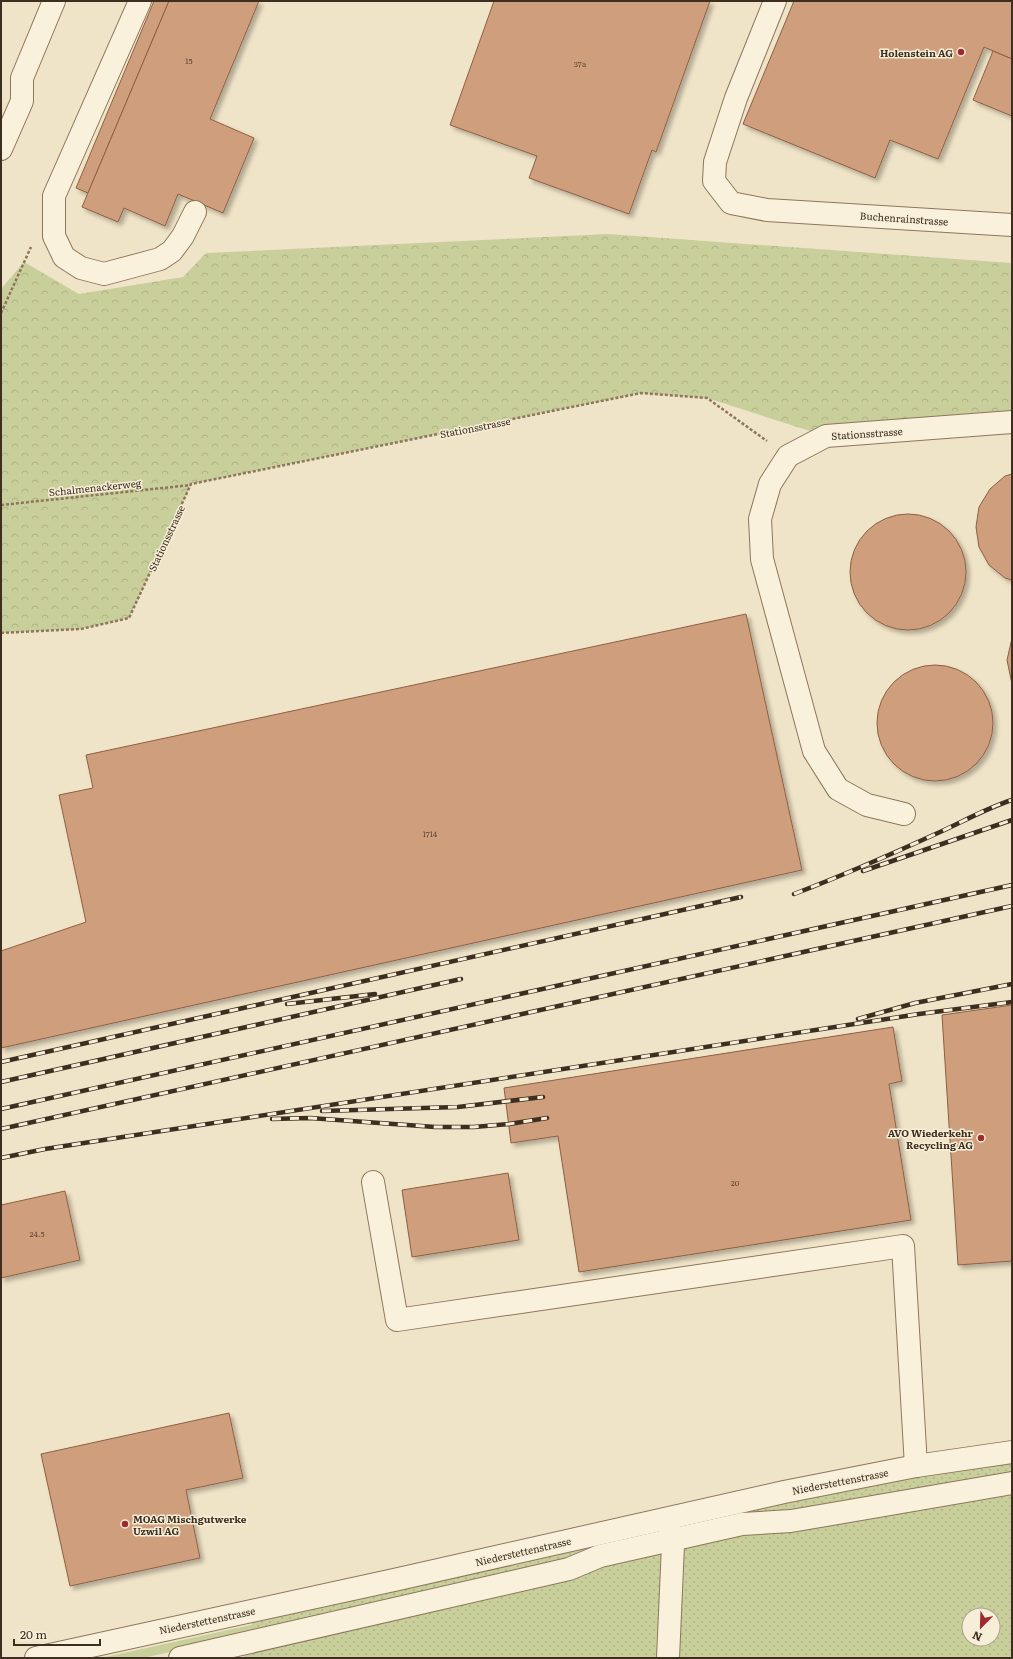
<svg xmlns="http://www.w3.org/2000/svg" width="1013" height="1659" viewBox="0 0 1013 1659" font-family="Literata,serif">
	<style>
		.grass { fill: #c9cf9b }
		.forest { fill: url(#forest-crowns) }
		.park { fill: url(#park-dots); fill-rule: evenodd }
		.building { fill: #cf9f7d; stroke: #8d5f41; filter: url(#shadow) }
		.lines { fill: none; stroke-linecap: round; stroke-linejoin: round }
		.minor-casing { stroke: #8d765c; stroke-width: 24 }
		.path { stroke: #8d765c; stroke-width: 2.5; stroke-dasharray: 3 2; stroke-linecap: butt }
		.minor { stroke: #faf1dc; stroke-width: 22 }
		.rail-casing { stroke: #3d2e20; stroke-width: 4.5 }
		.rail { stroke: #f7eed8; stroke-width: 3; stroke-dasharray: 9; stroke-linecap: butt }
		.poi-dot { fill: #9e2a2b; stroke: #f7eed8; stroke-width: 1.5 }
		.labels { text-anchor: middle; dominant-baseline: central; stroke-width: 3; stroke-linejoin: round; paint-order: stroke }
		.number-label { font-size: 8px; fill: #624a37 }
		.poi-label { font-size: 10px; font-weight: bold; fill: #3d2e20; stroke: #f7eed8; text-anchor: end }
		.street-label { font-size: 10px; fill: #3d2e20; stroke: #f7eed8 }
	</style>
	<defs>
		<pattern id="forest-crowns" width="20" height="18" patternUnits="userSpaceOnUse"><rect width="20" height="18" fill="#c9cf9b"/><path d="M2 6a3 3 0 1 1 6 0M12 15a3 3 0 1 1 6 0" fill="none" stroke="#aeb285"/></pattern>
		<pattern id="park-dots" width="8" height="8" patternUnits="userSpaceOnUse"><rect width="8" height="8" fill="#c9cf9b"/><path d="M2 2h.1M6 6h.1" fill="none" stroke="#aeb285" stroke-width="1.8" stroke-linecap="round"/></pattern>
		<filter id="shadow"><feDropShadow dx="3.5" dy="3.5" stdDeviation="2" flood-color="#0004"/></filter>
	</defs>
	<rect width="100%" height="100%" fill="#f0e4c8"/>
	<g class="grass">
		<polygon points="24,262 1,313 1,289"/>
		<polygon points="591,1550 562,1566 143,1658 101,1658"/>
	</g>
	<polygon class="forest" points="608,234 1012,263 1012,418 813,432 707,398 641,393 191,484 129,618 81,629 1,633 1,313 24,262 79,294 183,277 206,253"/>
	<path class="park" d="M 1012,1452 L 1012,1658 L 244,1658 L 255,1609 ZM 969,1615 L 993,1615 L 993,1639 L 969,1639 Z"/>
	<g class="building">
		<polygon points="154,1 169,1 88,193 76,188"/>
		<polygon points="169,1 259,1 210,119 254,138 223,213 178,194 165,226 124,208 118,222 82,207"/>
		<polygon points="494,1 710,1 656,152 652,150 629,214 529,178 537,156 450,125"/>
		<polygon points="794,1 1012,1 1012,59 984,47 938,159 890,140 875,178 743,124"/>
		<polygon points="993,51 1012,59 1012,116 973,100"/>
		<polygon points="1012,474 1012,580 1005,578 989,565 979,547 976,527 979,507 990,489 1005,476"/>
		<circle cx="908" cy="572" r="58"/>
		<polygon points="746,614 802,870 1,1048 1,951 86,922 59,795 93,788 86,755"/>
		<polygon points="1012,638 1012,684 1007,660"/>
		<circle cx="935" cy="723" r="58"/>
		<polygon points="1012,1005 1012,1261 958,1265 942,1015"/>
		<polygon points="893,1027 902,1081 889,1084 911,1220 579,1272 558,1136 511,1143 504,1088"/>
		<polygon points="508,1173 519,1240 412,1257 402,1190"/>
		<polygon points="65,1191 80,1260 1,1278 1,1205"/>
		<polygon points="229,1413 243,1478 186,1490 200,1558 70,1586 41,1454"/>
	</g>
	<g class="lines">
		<defs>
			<g id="minor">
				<polyline points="140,1 54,196 54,236 64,257 81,268 104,274 160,259 172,251 183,236 195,212"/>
				<polyline points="775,1 736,98 715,162 714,181 731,203 767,210 1012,225"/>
				<polyline points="1,149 22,101 22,78 54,1"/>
				<polyline points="904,814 867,805 838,789 814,751 762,559 760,519 770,484 788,456 826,436 1012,422"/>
				<polyline points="373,1182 397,1320 903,1246 916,1466"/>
				<polyline points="36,1658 394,1580 784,1492 916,1466 1012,1452"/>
				<polyline points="180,1658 569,1569 600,1556 742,1524 791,1521 1012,1483"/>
				<polyline points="668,1658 673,1545 669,1526"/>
			</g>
		</defs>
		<use href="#minor" class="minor-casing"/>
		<g class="path">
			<polyline points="1,313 31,247"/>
			<polyline points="1,505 191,485"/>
			<polyline points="1,633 81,629 129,618 191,484 641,393 707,398 767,441"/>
		</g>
		<use href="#minor" class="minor"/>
		<defs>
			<g id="rail">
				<polyline points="863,871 1012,820"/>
				<path d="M 794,894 C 844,875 892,854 940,832 C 964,821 987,808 1012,800"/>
				<polyline points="287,1004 375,994"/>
				<polyline points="858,1019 915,1003 1012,984"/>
				<polyline points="1,1062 741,897"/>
				<polyline points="1,1082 461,979"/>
				<polyline points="1,1109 1012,885"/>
				<polyline points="322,1111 458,1107 543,1097"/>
				<polyline points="272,1119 310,1118 435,1127 474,1127 509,1124 547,1118"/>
				<polyline points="1,1129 1012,906"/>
				<polyline points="1,1158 45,1149 919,1014 1012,1002"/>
			</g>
		</defs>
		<use href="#rail" class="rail-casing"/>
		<use href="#rail" class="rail"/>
	</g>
	<g class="poi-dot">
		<circle cx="961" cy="52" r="4"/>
		<circle cx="981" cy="1138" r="4"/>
		<circle cx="125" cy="1524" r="4"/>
	</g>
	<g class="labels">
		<g class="number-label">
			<text x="189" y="60">15</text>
			<text x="580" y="63">37a</text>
			<text x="430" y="833">1714</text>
			<text x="735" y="1182">20</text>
			<text x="37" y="1233">24.5</text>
		</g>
		<g class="poi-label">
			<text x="953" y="52">Holenstein AG</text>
			<text x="973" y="1132">AVO Wiederkehr<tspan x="973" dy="12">Recycling AG</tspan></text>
			<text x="133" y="1518" text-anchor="start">MOAG Mischgutwerke<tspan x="133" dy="12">Uzwil AG</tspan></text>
		</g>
		<g class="street-label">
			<text transform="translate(904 218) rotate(4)">Buchenrainstrasse</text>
			<text transform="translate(475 427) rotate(-11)">Stationsstrasse</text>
			<text transform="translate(867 433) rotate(-4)">Stationsstrasse</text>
			<text transform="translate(95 487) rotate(-6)">Schalmenackerweg</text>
			<text transform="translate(166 538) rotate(-65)">Stationsstrasse</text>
			<text transform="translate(840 1481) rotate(-11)">Niederstettenstrasse</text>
			<text transform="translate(523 1551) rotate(-13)">Niederstettenstrasse</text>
			<text transform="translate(207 1620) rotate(-12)">Niederstettenstrasse</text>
		</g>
	</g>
	<rect width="1013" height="1659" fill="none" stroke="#3d2e20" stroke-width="4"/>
	<g transform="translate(981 1627) rotate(203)"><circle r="19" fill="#f7eed8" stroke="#ada18e"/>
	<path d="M0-3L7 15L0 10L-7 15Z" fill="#9e2a2b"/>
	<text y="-6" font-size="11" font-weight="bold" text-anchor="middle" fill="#3d2e20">N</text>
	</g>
	<path d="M14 1639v6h86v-6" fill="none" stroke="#3d2e20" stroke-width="2"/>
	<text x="20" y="1639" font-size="12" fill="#3d2e20" stroke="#f7eed8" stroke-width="3" paint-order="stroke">20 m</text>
</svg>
